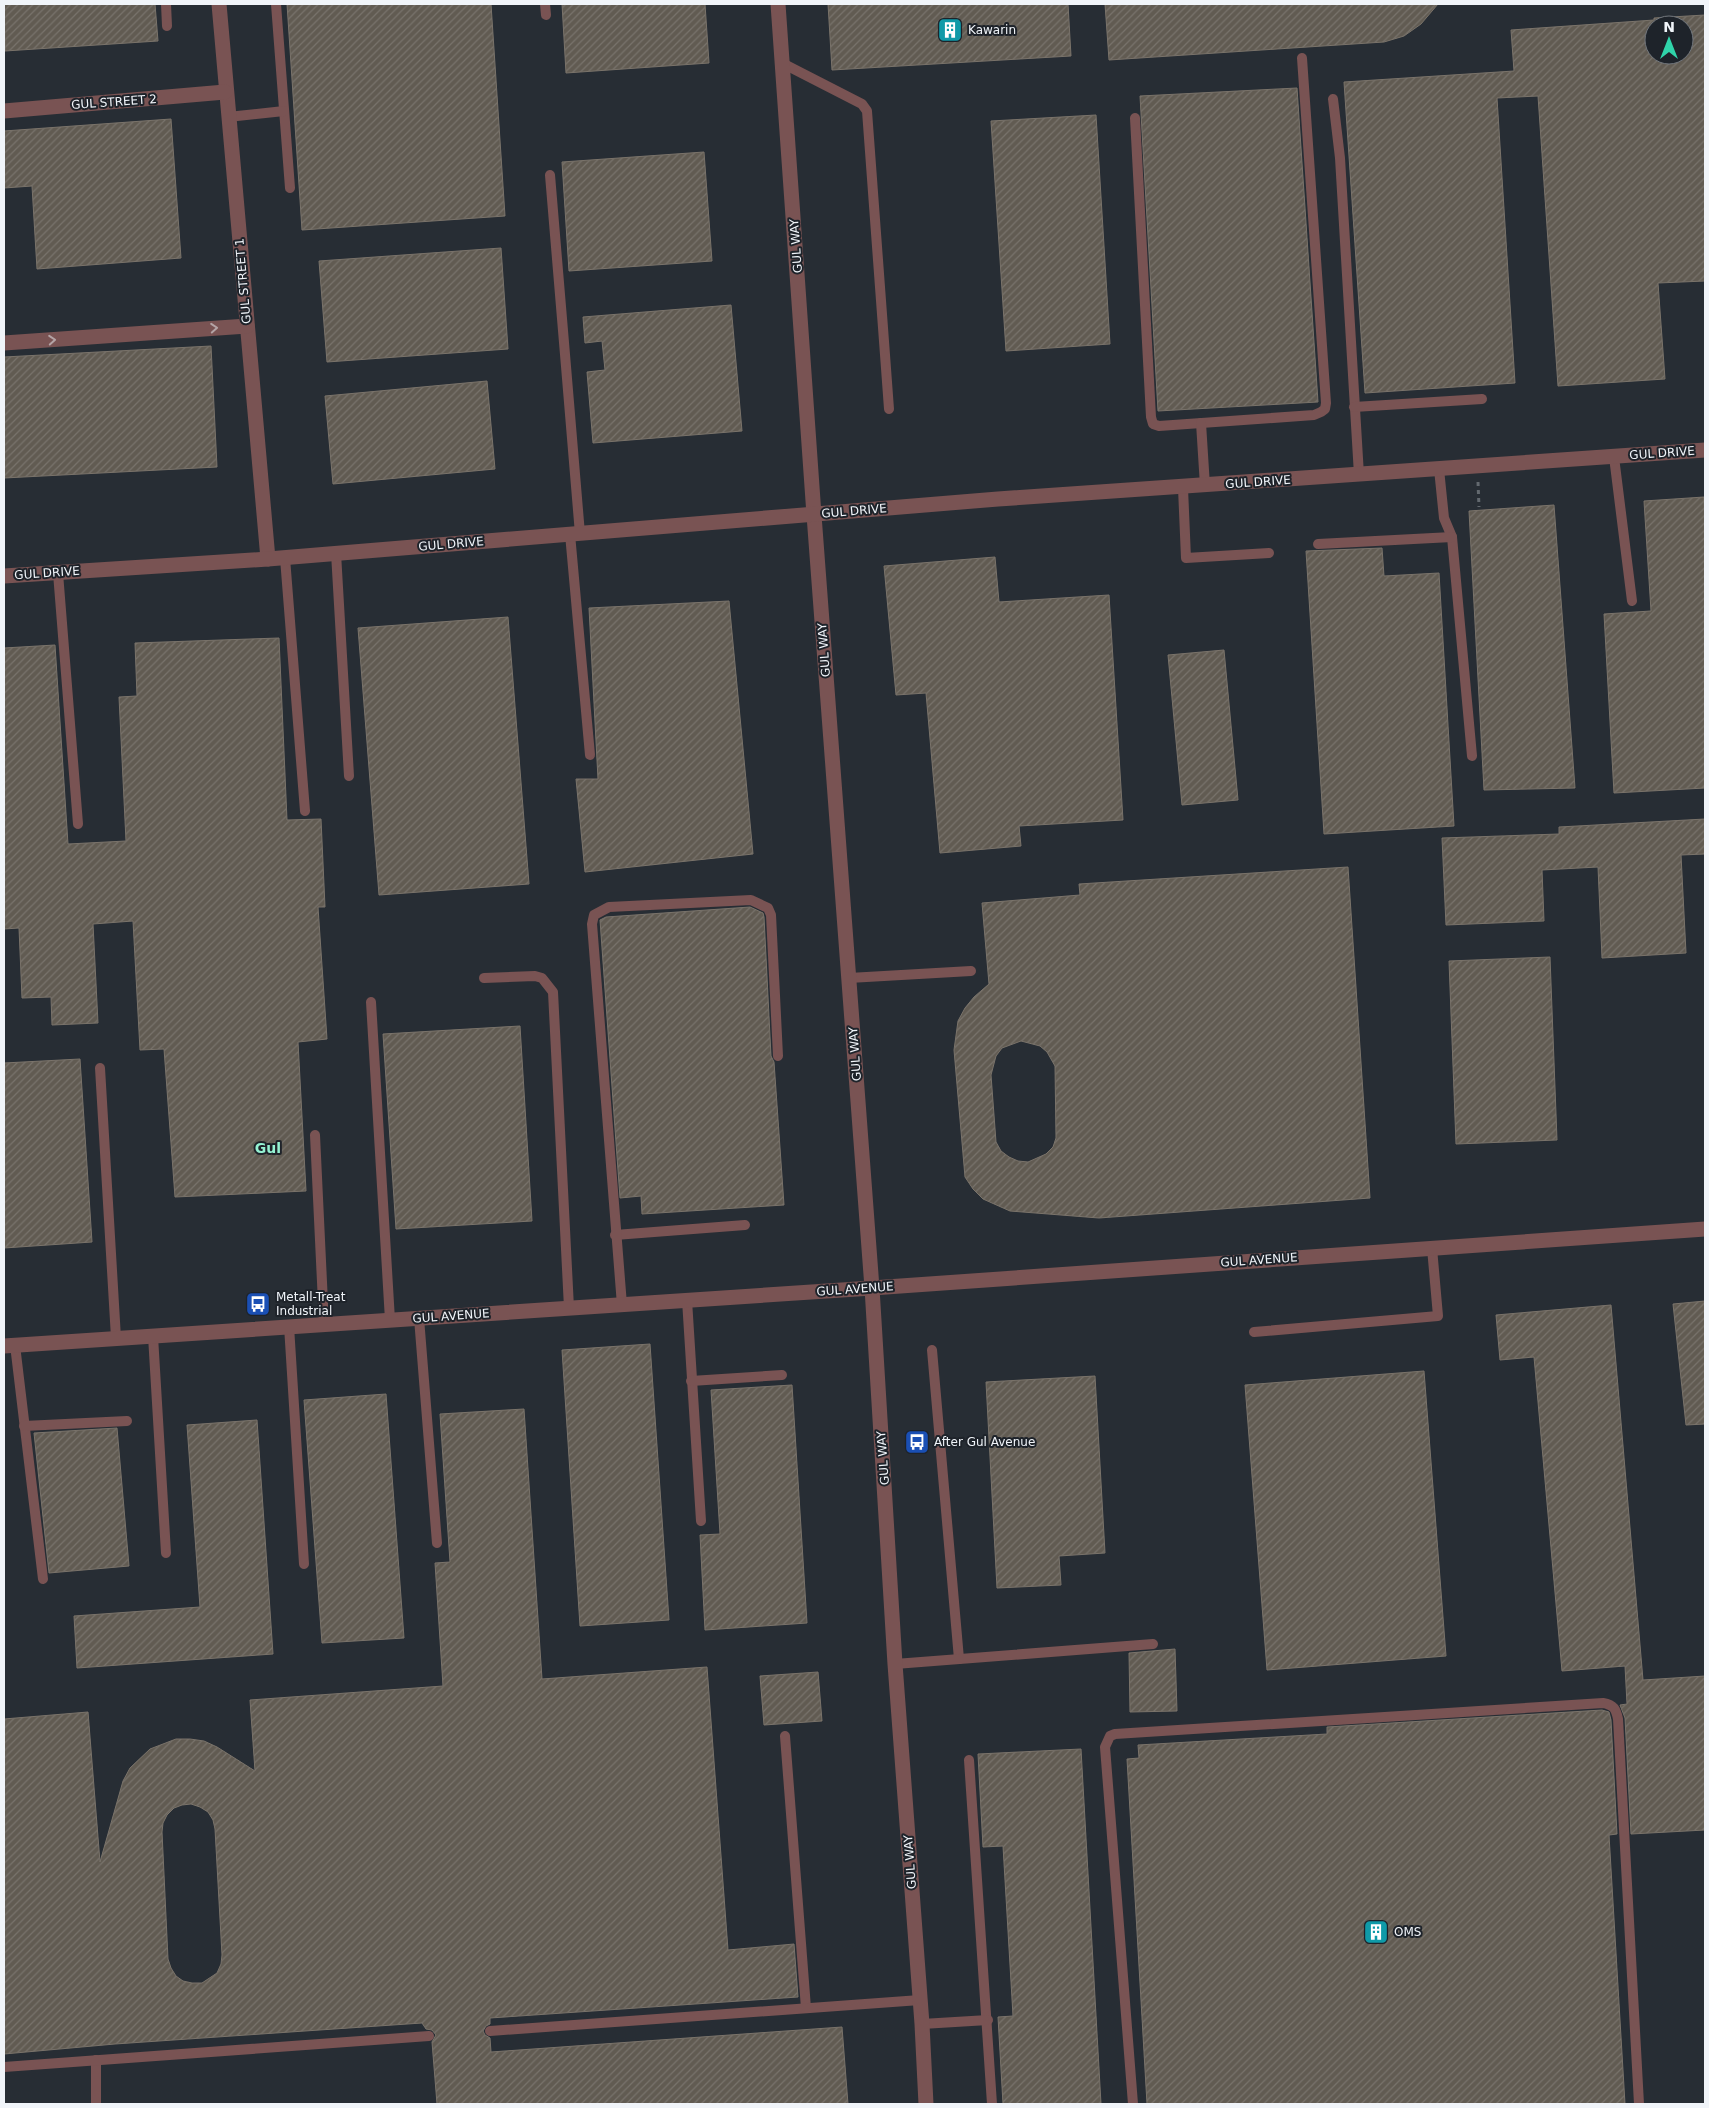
<svg xmlns="http://www.w3.org/2000/svg" width="1709" height="2108" viewBox="0 0 1709 2108" font-family="'DejaVu Sans',sans-serif">
	<style>
		.building { fill: url(#building-hatch); stroke: #7a736a; fill-rule: evenodd }
		.lines { fill: none; stroke-linecap: round; stroke-linejoin: round }
		.path { stroke: #63696f; stroke-width: 3; stroke-dasharray: 4 4; stroke-linecap: butt }
		.lane { stroke: #795353; stroke-width: 10 }
		.street { stroke: #795353; stroke-width: 15 }
		.oneway { stroke: #b4a4a6 }
		.labels { text-anchor: middle; dominant-baseline: central; stroke-width: 4; stroke-linejoin: round; paint-order: stroke }
		.poi-label { font-size: 12px; fill: #f0f4f9; stroke: #1e232a; text-anchor: start }
		.street-label { font-size: 12px; fill: #f0f4f9; stroke: #1e232a }
		.neighbourhood-label { font-size: 14px; font-weight: bold; fill: #95f2d2; stroke: #1e232a }
	</style>
	<defs>
		<pattern id="building-hatch" width="6" height="6" patternUnits="userSpaceOnUse" patternTransform="scale(1.25)"><rect width="6" height="6" fill="#615b52"/><path d="M-1 1l2-2M0 6l6-6M5 7l2-2" fill="none" stroke="#78736c"/></pattern>
	</defs>
	<rect width="100%" height="100%" fill="#272d34"/>
	<g class="building">
		<polygon points="4,4 155,4 158,41 5,51"/>
		<polygon points="287,4 491,4 505,216 302,230"/>
		<polygon points="562,4 705,4 709,63 566,73"/>
		<polygon points="828,4 1068,4 1071,56 832,70"/>
		<polygon points="1105,4 1438,4 1421,24 1404,36 1384,42 1109,60"/>
		<path d="M 1705,15 L 1705,281 L 1658,283 L 1665,379 L 1558,386 L 1538,96 L 1497,98 L 1515,383 L 1365,393 L 1344,82 L 1514,71 L 1511,30 L 1654,20 L 1654,18 ZM 1654,25 L 1684,25 L 1684,55 L 1654,55 Z"/>
		<polygon points="1297,88 1318,402 1158,411 1140,96"/>
		<polygon points="1096,115 1110,344 1006,351 991,121"/>
		<polygon points="171,119 181,258 37,269 32,186 4,188 4,131"/>
		<polygon points="704,152 712,261 569,271 562,162"/>
		<polygon points="501,248 508,349 327,362 319,261"/>
		<polygon points="731,305 742,431 593,443 587,372 605,370 602,341 585,343 583,317"/>
		<polygon points="211,346 217,467 4,478 4,357"/>
		<polygon points="487,381 495,469 333,484 325,396"/>
		<polygon points="1704,497 1705,525 1705,788 1614,793 1604,614 1651,611 1644,501"/>
		<polygon points="1554,505 1575,788 1484,790 1469,511"/>
		<polygon points="1382,548 1384,576 1439,573 1454,826 1324,834 1306,551"/>
		<polygon points="995,557 999,602 1109,595 1123,820 1019,826 1021,846 940,853 926,693 896,695 884,566"/>
		<polygon points="729,601 753,854 585,872 576,779 598,779 589,608"/>
		<polygon points="508,617 529,884 379,895 358,628"/>
		<polygon points="279,638 287,820 321,819 325,907 318,907 327,1039 298,1042 306,1191 175,1197 164,1049 140,1050 133,921 93,924 98,1023 52,1025 51,997 22,998 19,928 4,929 4,648 55,645 68,844 126,841 119,697 137,696 135,643"/>
		<polygon points="1224,650 1238,800 1182,805 1168,655"/>
		<polygon points="1705,819 1705,854 1681,855 1686,953 1602,958 1598,867 1542,870 1544,921 1446,925 1442,838 1559,834 1559,827"/>
		<path d="M 1348,867 L 1370,1198 L 1099,1218 L 1010,1211 L 983,1199 L 973,1189 L 965,1177 L 954,1050 L 958,1021 L 965,1008 L 974,997 L 989,984 L 982,903 L 1080,895 L 1079,884 ZM 1021,1041 L 1040,1046 L 1047,1052 L 1055,1066 L 1056,1138 L 1053,1147 L 1046,1154 L 1028,1162 L 1018,1161 L 1009,1157 L 1001,1151 L 996,1142 L 991,1075 L 996,1056 L 1002,1048 Z"/>
		<polygon points="750,907 763,913 764,917 771,1056 774,1062 784,1205 642,1214 641,1196 620,1198 600,920 606,917"/>
		<polygon points="1550,957 1557,1140 1456,1144 1449,961"/>
		<polygon points="520,1026 532,1221 396,1229 383,1034"/>
		<polygon points="80,1059 92,1242 4,1248 4,1063"/>
		<polygon points="1705,1301 1705,1424 1686,1425 1673,1304"/>
		<polygon points="1611,1305 1643,1680 1705,1676 1705,1830 1631,1834 1625,1718 1620,1705 1627,1704 1625,1666 1562,1671 1534,1357 1500,1360 1496,1315"/>
		<polygon points="650,1344 669,1620 580,1626 562,1350"/>
		<polygon points="1424,1371 1446,1656 1267,1670 1245,1385"/>
		<polygon points="1095,1376 1105,1553 1059,1556 1061,1585 997,1588 986,1382"/>
		<polygon points="792,1385 807,1623 705,1630 700,1535 720,1534 711,1390"/>
		<polygon points="386,1394 404,1638 322,1643 304,1400"/>
		<path d="M 524,1409 L 542,1679 L 707,1667 L 728,1950 L 794,1944 L 798,1997 L 490,2018 L 490,2024 L 486,2026 L 483,2031 L 485,2035 L 490,2038 L 491,2052 L 842,2027 L 848,2104 L 437,2104 L 432,2042 L 436,2035 L 432,2030 L 426,2029 L 422,2023 L 115,2044 L 4,2054 L 4,1719 L 88,1712 L 100,1862 L 123,1781 L 130,1768 L 150,1749 L 176,1739 L 190,1739 L 204,1741 L 217,1747 L 255,1771 L 250,1700 L 443,1686 L 435,1563 L 450,1562 L 440,1414 ZM 191,1804 L 200,1807 L 208,1812 L 213,1820 L 215,1829 L 222,1955 L 221,1964 L 217,1973 L 202,1983 L 192,1983 L 183,1981 L 176,1976 L 171,1968 L 168,1959 L 162,1832 L 163,1823 L 167,1815 L 174,1808 L 182,1805 Z"/>
		<polygon points="257,1420 273,1654 77,1668 74,1616 200,1607 187,1425"/>
		<polygon points="117,1428 129,1566 49,1573 34,1433"/>
		<polygon points="1175,1649 1177,1711 1130,1712 1129,1653"/>
		<polygon points="818,1672 822,1721 764,1725 760,1676"/>
		<polygon points="1602,1710 1609,1712 1611,1720 1617,1834 1609,1835 1625,2104 1147,2104 1127,1759 1139,1758 1138,1745 1327,1734 1327,1727"/>
		<polygon points="1081,1749 1101,2104 1003,2104 998,2017 1013,2016 1003,1846 983,1847 978,1754"/>
	</g>
	<g class="lines">
		<polyline class="path" points="1478,482 1479,507"/>
		<g class="lane">
			<polyline points="166,4 167,26"/>
			<polyline points="276,4 290,188"/>
			<polyline points="545,4 546,15"/>
			<polyline points="782,63 862,104 867,111 889,409"/>
			<polyline points="1333,99 1340,158 1359,475"/>
			<polyline points="228,117 284,111"/>
			<polyline points="1135,118 1151,417 1153,424 1159,426 1314,415 1321,412 1325,409 1326,403 1302,58"/>
			<polyline points="550,175 580,534"/>
			<polyline points="1354,407 1482,399"/>
			<polyline points="1201,423 1205,486"/>
			<polyline points="1614,457 1632,601"/>
			<polyline points="1439,469 1444,518 1452,537 1472,756"/>
			<polyline points="1183,488 1186,558 1269,553"/>
			<polyline points="570,534 590,755"/>
			<polyline points="1318,544 1452,537"/>
			<polyline points="336,553 349,776"/>
			<polyline points="285,558 305,811"/>
			<polyline points="58,573 78,824"/>
			<polyline points="484,978 535,976 542,978 553,992 569,1308"/>
			<polyline points="849,978 971,971"/>
			<polyline points="371,1002 390,1320"/>
			<polyline points="100,1068 116,1338"/>
			<polyline points="315,1135 324,1324"/>
			<polyline points="615,1235 745,1225"/>
			<polyline points="687,1300 701,1521"/>
			<polyline points="622,1305 592,924 594,915 609,907 751,900 768,908 771,915 778,1056"/>
			<polyline points="419,1318 437,1543"/>
			<polyline points="289,1326 304,1564"/>
			<polyline points="1254,1332 1438,1316 1432,1248"/>
			<polyline points="153,1336 166,1553"/>
			<polyline points="15,1345 43,1579"/>
			<polyline points="932,1350 959,1659"/>
			<polyline points="691,1381 782,1375"/>
			<polyline points="24,1426 127,1421"/>
			<polyline points="895,1664 1153,1644"/>
			<polyline points="785,1736 806,2008"/>
			<polyline points="969,1760 992,2104"/>
			<polyline points="922,2024 988,2020"/>
			<polyline points="490,2031 920,2000"/>
			<polyline points="96,2060 96,2104"/>
			<polyline points="4,2067 429,2036"/>
			<path d="M 1133,2104 L 1105,1747 L 1110,1736 L 1115,1734 L 1603,1703 C 1614,1705 1616,1709 1618,1719 L 1639,2104"/>
		</g>
		<g class="street">
			<polyline points="219,4 268,559"/>
			<polyline points="778,4 814,515 872,1288 895,1664 922,2024 926,2104"/>
			<polyline points="4,111 225,92"/>
			<polyline points="4,343 247,326"/>
			<polyline points="4,576 268,559 998,499 1705,450"/>
			<polyline points="4,1346 872,1288 1705,1229"/>
		</g>
	</g>
	<defs><path id="oneway-chevron" d="M-2-3.5L2.5 0L-2 3.5" fill="none" stroke-width="1.6" stroke-linecap="round" stroke-linejoin="round" transform="scale(1.25)"/></defs>
	<g class="oneway">
		<use href="#oneway-chevron" transform="translate(214 328) rotate(-4)"/>
		<use href="#oneway-chevron" transform="translate(52 340) rotate(-4)"/>
	</g>
	<defs>
		<symbol id="building-square" viewBox="-11 -11 22 22"><rect x="-9" y="-9" width="18" height="18" rx="4" fill="#0f9aa8" stroke="#1e232a"/><path d="M-4-6H4V6H1V3H-1V6H-4ZM-2.5-4.3h1.7v1.8h-1.7ZM.8-4.3h1.7v1.8H.8ZM-2.5-1h1.7V.8h-1.7ZM.8-1h1.7V.8H.8Z" fill="#fff"/></symbol>
		<symbol id="bus-square" viewBox="-11 -11 22 22"><rect x="-9" y="-9" width="18" height="18" rx="4" fill="#1a4fb4" stroke="#1e232a"/><path d="M-5-6H5V4H4V6H2V4H-2V6H-4V4H-5ZM-3.5-4V0h7V-4ZM-3.5 1.2v1.5H-2V1.2ZM2 1.2v1.5H3.5V1.2Z" fill="#fff"/></symbol>
	</defs>
	<g fill-rule="evenodd">
		<use href="#building-square" x="936" y="16" width="28" height="28"/>
		<use href="#bus-square" x="244" y="1290" width="28" height="28"/>
		<use href="#bus-square" x="903" y="1428" width="28" height="28"/>
		<use href="#building-square" x="1362" y="1918" width="28" height="28"/>
	</g>
	<g class="labels">
		<g class="poi-label">
			<text x="968" y="30">Kawarin</text>
			<text x="276" y="1297">Metall-Treat<tspan x="276" dy="14">Industrial</tspan></text>
			<text x="934" y="1442">After Gul Avenue</text>
			<text x="1394" y="1932">OMS</text>
		</g>
		<g class="street-label">
			<text transform="translate(114 102) rotate(-4)">GUL STREET 2</text>
			<text transform="translate(796 246) rotate(-94)">GUL WAY</text>
			<text transform="translate(243 281) rotate(-95)">GUL STREET 1</text>
			<text transform="translate(1662 453) rotate(-4)">GUL DRIVE</text>
			<text transform="translate(1258 482) rotate(-4)">GUL DRIVE</text>
			<text transform="translate(854 511) rotate(-5)">GUL DRIVE</text>
			<text transform="translate(451 544) rotate(-5)">GUL DRIVE</text>
			<text transform="translate(47 573) rotate(-4)">GUL DRIVE</text>
			<text transform="translate(824 650) rotate(-94)">GUL WAY</text>
			<text transform="translate(855 1054) rotate(-94)">GUL WAY</text>
			<text transform="translate(1259 1260) rotate(-4)">GUL AVENUE</text>
			<text transform="translate(855 1289) rotate(-4)">GUL AVENUE</text>
			<text transform="translate(451 1316) rotate(-4)">GUL AVENUE</text>
			<text transform="translate(883 1458) rotate(-94)">GUL WAY</text>
			<text transform="translate(910 1862) rotate(-94)">GUL WAY</text>
		</g>
		<g class="neighbourhood-label">
			<text x="268" y="1148">Gul</text>
		</g>
	</g>
	<rect width="1709" height="2108" fill="none" stroke="#f0f4f9" stroke-width="10"/>
	<g transform="translate(1669 40)"><circle r="24" fill="#1e232a" stroke="#72777d"/>
	<path d="M0-4L9 19L0 12L-9 19Z" fill="#30d4aa"/>
	<text y="-8" font-size="14" font-weight="bold" text-anchor="middle" fill="#f0f4f9">N</text>
	</g>
</svg>
